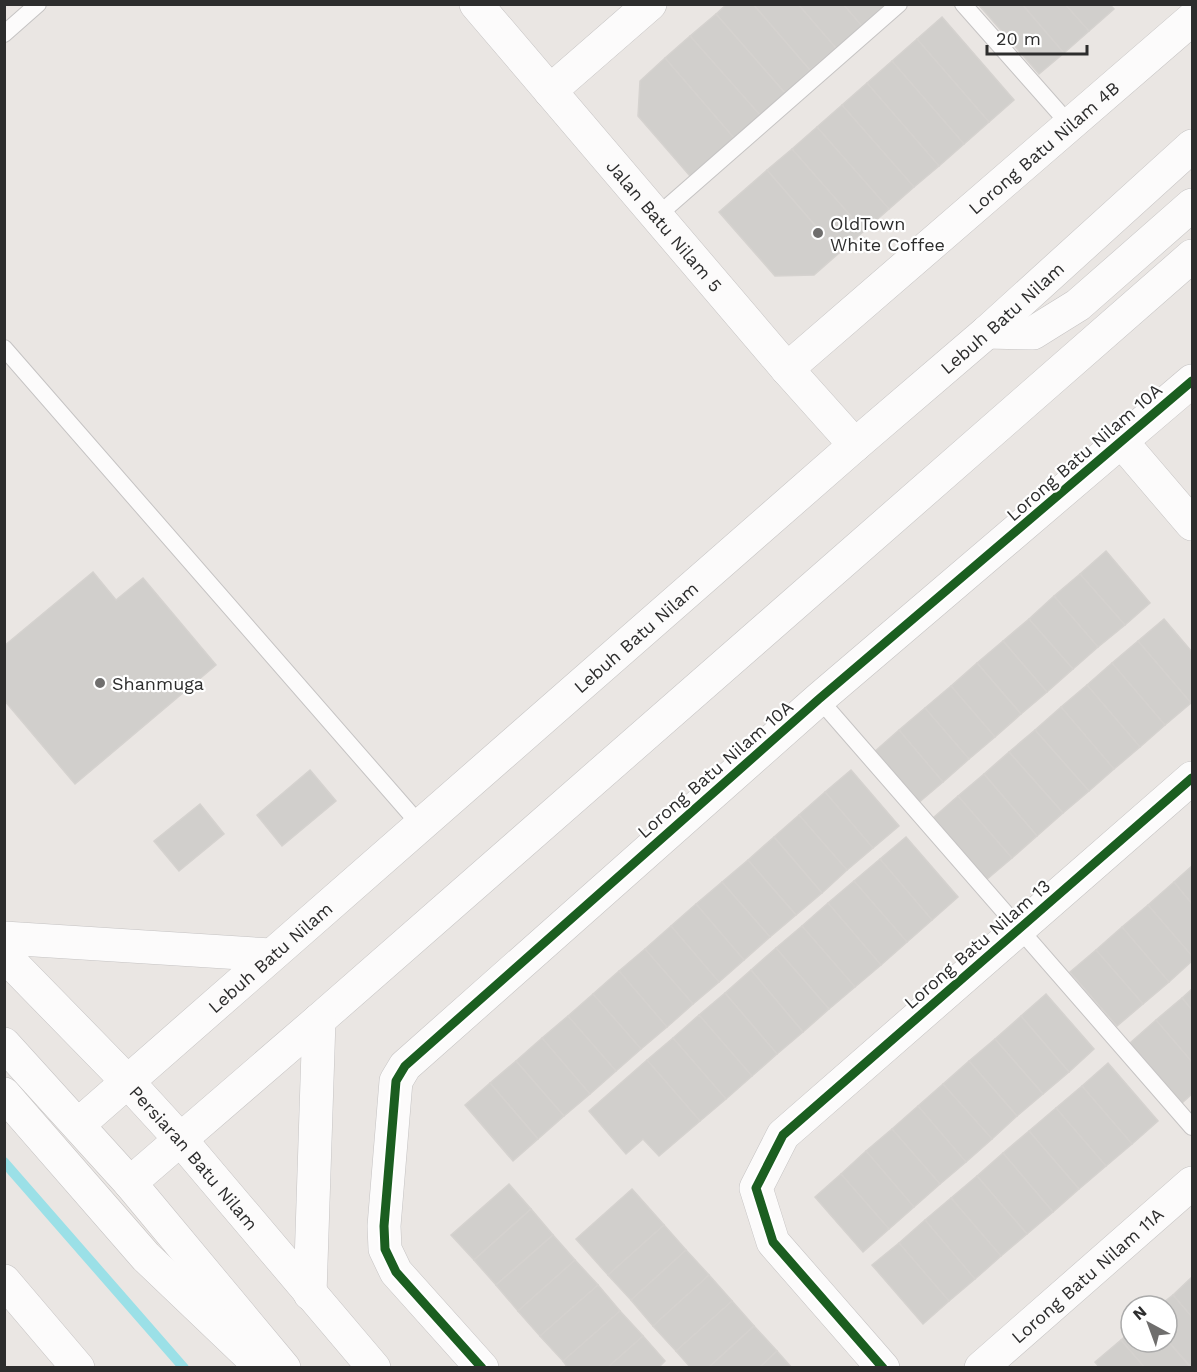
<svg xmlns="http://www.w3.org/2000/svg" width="1197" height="1372" viewBox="0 0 1197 1372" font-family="'Work Sans',sans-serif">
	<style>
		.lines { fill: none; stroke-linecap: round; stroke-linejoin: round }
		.stream { stroke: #9be0e7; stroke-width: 10 }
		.building { fill: #d1cfcc; stroke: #d5d2cf; stroke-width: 1.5 }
		.lane-casing { stroke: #c5c3c3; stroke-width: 18 }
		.street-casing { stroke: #c5c3c3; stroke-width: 34 }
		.secondary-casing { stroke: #c5c3c3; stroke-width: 34 }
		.lane { stroke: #fcfbfb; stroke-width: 16 }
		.street { stroke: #fcfbfb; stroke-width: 33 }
		.secondary { stroke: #fcfbfb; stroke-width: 33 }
		.cycleway-casing { stroke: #fff; stroke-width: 13 }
		.cycleway { stroke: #1b5e20; stroke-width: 9 }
		.poi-dot { fill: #6f6e6d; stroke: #fff; stroke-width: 2 }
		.labels { text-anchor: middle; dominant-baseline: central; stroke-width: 4.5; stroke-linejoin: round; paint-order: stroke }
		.street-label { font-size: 18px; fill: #2d2d2d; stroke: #fff }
		.poi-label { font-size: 18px; fill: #2d2d2d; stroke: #fff; text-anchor: start }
	</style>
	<rect width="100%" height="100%" fill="#eae6e3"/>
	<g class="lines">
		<polyline class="stream" points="4,1162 184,1368"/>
	</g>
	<g class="building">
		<polygon points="727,4 753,4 810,70 785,93 716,14"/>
		<polygon points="753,4 798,4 836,48 810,70"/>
		<polygon points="798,4 843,4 862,26 836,48"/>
		<polygon points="843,4 886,4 862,26"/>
		<polygon points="978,4 1022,4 1064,53 1039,74"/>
		<polygon points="1022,4 1065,4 1089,31 1064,53"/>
		<polygon points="1065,4 1109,4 1114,9 1089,31"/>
		<polygon points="716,14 785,93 760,115 690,36"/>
		<polygon points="942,17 1014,100 989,122 917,39"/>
		<polygon points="690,36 760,115 734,138 665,58"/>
		<polygon points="917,39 989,122 964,144 892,61"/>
		<polygon points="665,58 734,138 690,176 638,116 640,81"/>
		<polygon points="892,61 964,144 939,166 867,83"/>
		<polygon points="867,83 939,166 914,187 842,105"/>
		<polygon points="842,105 914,187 889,209 817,127"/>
		<polygon points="817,127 889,209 864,231 792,149"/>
		<polygon points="792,149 864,231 839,253 767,170"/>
		<polygon points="767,170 839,253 814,275 775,276 719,212"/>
		<polygon points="1106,551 1150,603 1125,625 1080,574"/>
		<polygon points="93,572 116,600 143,578 216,665 75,784 4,700 4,646"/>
		<polygon points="1080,574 1125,625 1098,647 1054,596"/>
		<polygon points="1054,596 1098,647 1073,669 1029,619"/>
		<polygon points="1029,619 1073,669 1047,692 1003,641"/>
		<polygon points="1164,619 1192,652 1191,703 1138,641"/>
		<polygon points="1003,641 1047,692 1021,714 977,663"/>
		<polygon points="1138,641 1191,703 1165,725 1112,663"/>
		<polygon points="977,663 1021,714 995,737 951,686"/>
		<polygon points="1112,663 1165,725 1140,747 1087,685"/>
		<polygon points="1087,685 1140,747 1114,769 1061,707"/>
		<polygon points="951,686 995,737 969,759 925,708"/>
		<polygon points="1061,707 1114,769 1089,791 1035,730"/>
		<polygon points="925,708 969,759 943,782 899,730"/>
		<polygon points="899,730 943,782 917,804 873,753"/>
		<polygon points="1035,730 1089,791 1063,813 1009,752"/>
		<polygon points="1009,752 1063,813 1037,836 984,774"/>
		<polygon points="310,770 336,801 282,846 257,815"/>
		<polygon points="851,770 899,826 873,848 825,792"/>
		<polygon points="984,774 1037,836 1012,858 958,796"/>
		<polygon points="825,792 873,848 847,870 799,815"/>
		<polygon points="958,796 1012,858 986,880 933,818"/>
		<polygon points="200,804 224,834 179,871 154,841"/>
		<polygon points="799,815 847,870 822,893 774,837"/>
		<polygon points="774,837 822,893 796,915 748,860"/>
		<polygon points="906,837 958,897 932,920 880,859"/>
		<polygon points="880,859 932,920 907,942 854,881"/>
		<polygon points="748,860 796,915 770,937 722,882"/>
		<polygon points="1192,866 1192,904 1174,882"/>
		<polygon points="854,881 907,942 881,965 828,903"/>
		<polygon points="722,882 770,937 744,960 696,904"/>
		<polygon points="1174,882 1192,904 1192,956 1148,905"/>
		<polygon points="828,903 881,965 855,987 802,926"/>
		<polygon points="696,904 744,960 719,982 671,926"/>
		<polygon points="1148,905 1192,956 1192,961 1169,982 1122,927"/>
		<polygon points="671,926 719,982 693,1004 645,949"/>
		<polygon points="802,926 855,987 829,1009 776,948"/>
		<polygon points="1122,927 1169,982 1143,1004 1096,950"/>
		<polygon points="776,948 829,1009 803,1032 751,970"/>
		<polygon points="645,949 693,1004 667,1027 619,971"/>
		<polygon points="1096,950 1143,1004 1117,1026 1070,972"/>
		<polygon points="751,970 803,1032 777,1054 725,993"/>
		<polygon points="619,971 667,1027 641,1049 593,994"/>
		<polygon points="1192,989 1192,1010 1182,998"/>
		<polygon points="725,993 777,1054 752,1076 699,1015"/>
		<polygon points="593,994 641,1049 616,1071 568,1016"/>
		<polygon points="1046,994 1094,1049 1069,1072 1021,1016"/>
		<polygon points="1182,998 1192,1010 1192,1062 1156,1020"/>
		<polygon points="699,1015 752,1076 726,1099 673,1038"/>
		<polygon points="568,1016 616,1071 590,1094 542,1038"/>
		<polygon points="1021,1016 1069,1072 1043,1094 995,1039"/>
		<polygon points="1156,1020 1192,1062 1192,1094 1182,1103 1130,1043"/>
		<polygon points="542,1038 590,1094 564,1116 516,1061"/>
		<polygon points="673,1038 726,1099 700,1121 647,1060"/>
		<polygon points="995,1039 1043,1094 1017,1116 969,1061"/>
		<polygon points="647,1060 700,1121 659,1156 643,1139 626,1154 589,1111"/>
		<polygon points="516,1061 564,1116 538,1139 490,1083"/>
		<polygon points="969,1061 1017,1116 992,1139 943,1084"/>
		<polygon points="1108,1063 1158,1121 1132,1144 1082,1086"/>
		<polygon points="490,1083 538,1139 513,1161 465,1105"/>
		<polygon points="943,1084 992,1139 966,1162 918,1106"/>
		<polygon points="1082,1086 1132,1144 1106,1166 1056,1108"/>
		<polygon points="918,1106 966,1162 940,1184 892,1129"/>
		<polygon points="1056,1108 1106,1166 1079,1189 1029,1131"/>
		<polygon points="892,1129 940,1184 914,1207 866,1151"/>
		<polygon points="1029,1131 1079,1189 1053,1212 1003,1153"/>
		<polygon points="866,1151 914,1207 889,1229 841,1174"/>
		<polygon points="1003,1153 1053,1212 1027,1234 977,1176"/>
		<polygon points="841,1174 889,1229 863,1252 815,1197"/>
		<polygon points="977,1176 1027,1234 1001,1256 951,1198"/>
		<polygon points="509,1184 531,1209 474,1260 451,1235"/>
		<polygon points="632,1189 664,1225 608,1275 576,1239"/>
		<polygon points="951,1198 1001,1256 975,1279 925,1220"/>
		<polygon points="531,1209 553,1235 496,1285 474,1260"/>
		<polygon points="925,1220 975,1279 949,1301 899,1243"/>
		<polygon points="664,1225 686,1250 631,1300 608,1275"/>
		<polygon points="553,1235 575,1260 518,1311 496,1285"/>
		<polygon points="899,1243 949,1301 923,1324 872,1265"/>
		<polygon points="686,1250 709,1275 653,1326 631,1300"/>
		<polygon points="575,1260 598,1285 540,1336 518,1311"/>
		<polygon points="709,1275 732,1301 676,1351 653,1326"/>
		<polygon points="1192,1277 1192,1317 1173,1295"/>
		<polygon points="598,1285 620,1311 563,1361 540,1336"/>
		<polygon points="1173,1295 1192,1317 1192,1368 1167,1340 1167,1306 1159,1306"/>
		<polygon points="732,1301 754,1326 708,1368 691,1368 676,1351"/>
		<polygon points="620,1311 643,1336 607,1368 568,1368 563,1361"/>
		<polygon points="754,1326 777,1351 759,1368 708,1368"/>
		<polygon points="1131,1331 1131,1342 1167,1342 1167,1340 1191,1368 1145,1368 1121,1340"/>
		<polygon points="643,1336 665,1361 658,1368 607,1368"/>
		<polygon points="1121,1340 1145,1368 1100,1368 1095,1362"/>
		<polygon points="777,1351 792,1368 759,1368"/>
	</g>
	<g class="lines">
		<defs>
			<g id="lane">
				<polyline points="963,4 1070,125"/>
				<polyline points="4,34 38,4"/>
				<polyline points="657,216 899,4"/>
				<polyline points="4,348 421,826"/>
				<polyline points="819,699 1192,1127"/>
			</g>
			<g id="street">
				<path id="s1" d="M 476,4 L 787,369 L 855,445"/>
				<polyline points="550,91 650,4"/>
				<path id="s2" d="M 787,369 L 1192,19"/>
				<polyline points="1121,441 1192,524"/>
				<polyline points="4,1281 78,1368"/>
				<polyline points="482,1368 396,1272 385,1249 384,1226 396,1081 405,1066 819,699 1192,381"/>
				<polyline points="883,1368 773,1242 756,1188 783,1135 1192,778"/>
				<path id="s3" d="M 981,1368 L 1192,1183"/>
			</g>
			<g id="secondary">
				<polyline points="987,332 1033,333 1049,323 1078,305 1192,205"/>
				<polyline points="4,938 271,955"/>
				<path id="s4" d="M 4,955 L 126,1080 L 180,1139 L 374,1368"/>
				<polyline points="4,1044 130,1183 284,1368"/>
				<polyline points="4,1094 146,1257 256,1362"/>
				<path id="s5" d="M 78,1125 L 855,445 L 987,332 L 1192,146"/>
				<polyline points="130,1183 319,1020 1192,256"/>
				<polyline points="310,1294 319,1020"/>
			</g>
		</defs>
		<use href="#lane" class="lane-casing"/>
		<use href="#street" class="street-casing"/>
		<use href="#secondary" class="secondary-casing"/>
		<use href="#lane" class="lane"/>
		<use href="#street" class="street"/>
		<use href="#secondary" class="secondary"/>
		<defs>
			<g id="cycleway">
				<polyline points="482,1368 396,1272 385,1249 384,1226 396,1081 405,1066 819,699 1192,381"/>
				<polyline points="883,1368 773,1242 756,1188 783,1135 1192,778"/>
			</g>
		</defs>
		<use href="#cycleway" class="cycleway-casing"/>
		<use href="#cycleway" class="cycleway"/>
	</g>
	<g class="poi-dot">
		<circle cx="818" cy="233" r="6"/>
		<circle cx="100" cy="683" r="6"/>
	</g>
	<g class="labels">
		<g class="street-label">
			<text stroke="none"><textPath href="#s2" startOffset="339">Lorong Batu Nilam 4B</textPath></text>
			<text stroke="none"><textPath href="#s1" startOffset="291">Jalan Batu Nilam 5</textPath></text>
			<text stroke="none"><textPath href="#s5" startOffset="1227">Lebuh Batu Nilam</textPath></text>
			<text transform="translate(1084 452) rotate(-41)">Lorong Batu Nilam 10A</text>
			<text stroke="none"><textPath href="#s5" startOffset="741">Lebuh Batu Nilam</textPath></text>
			<text transform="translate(715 769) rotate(-41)">Lorong Batu Nilam 10A</text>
			<text transform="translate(977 944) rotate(-41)">Lorong Batu Nilam 13</text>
			<text stroke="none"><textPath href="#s5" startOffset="255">Lebuh Batu Nilam</textPath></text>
			<text stroke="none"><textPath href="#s4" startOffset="278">Persiaran Batu Nilam</textPath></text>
			<text stroke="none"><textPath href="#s3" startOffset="141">Lorong Batu Nilam 11A</textPath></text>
		</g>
		<g class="poi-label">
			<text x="830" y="223">OldTown<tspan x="830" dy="21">White Coffee</tspan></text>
			<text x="112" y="683">Shanmuga</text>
		</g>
	</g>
	<rect width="1197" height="1372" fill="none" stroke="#2d2d2d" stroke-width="12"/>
	<g transform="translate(1149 1324) rotate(319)"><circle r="28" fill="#ffffff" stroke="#ababab" stroke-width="1.5"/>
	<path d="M0-4.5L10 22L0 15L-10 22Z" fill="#6f6e6d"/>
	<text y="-9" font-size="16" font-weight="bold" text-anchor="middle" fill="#2d2d2d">N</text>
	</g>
	<path d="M987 45v9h100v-9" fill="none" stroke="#2d2d2d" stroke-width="3"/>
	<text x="996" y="45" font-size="18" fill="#2d2d2d" stroke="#ffffff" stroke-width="4.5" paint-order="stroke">20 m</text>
</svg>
